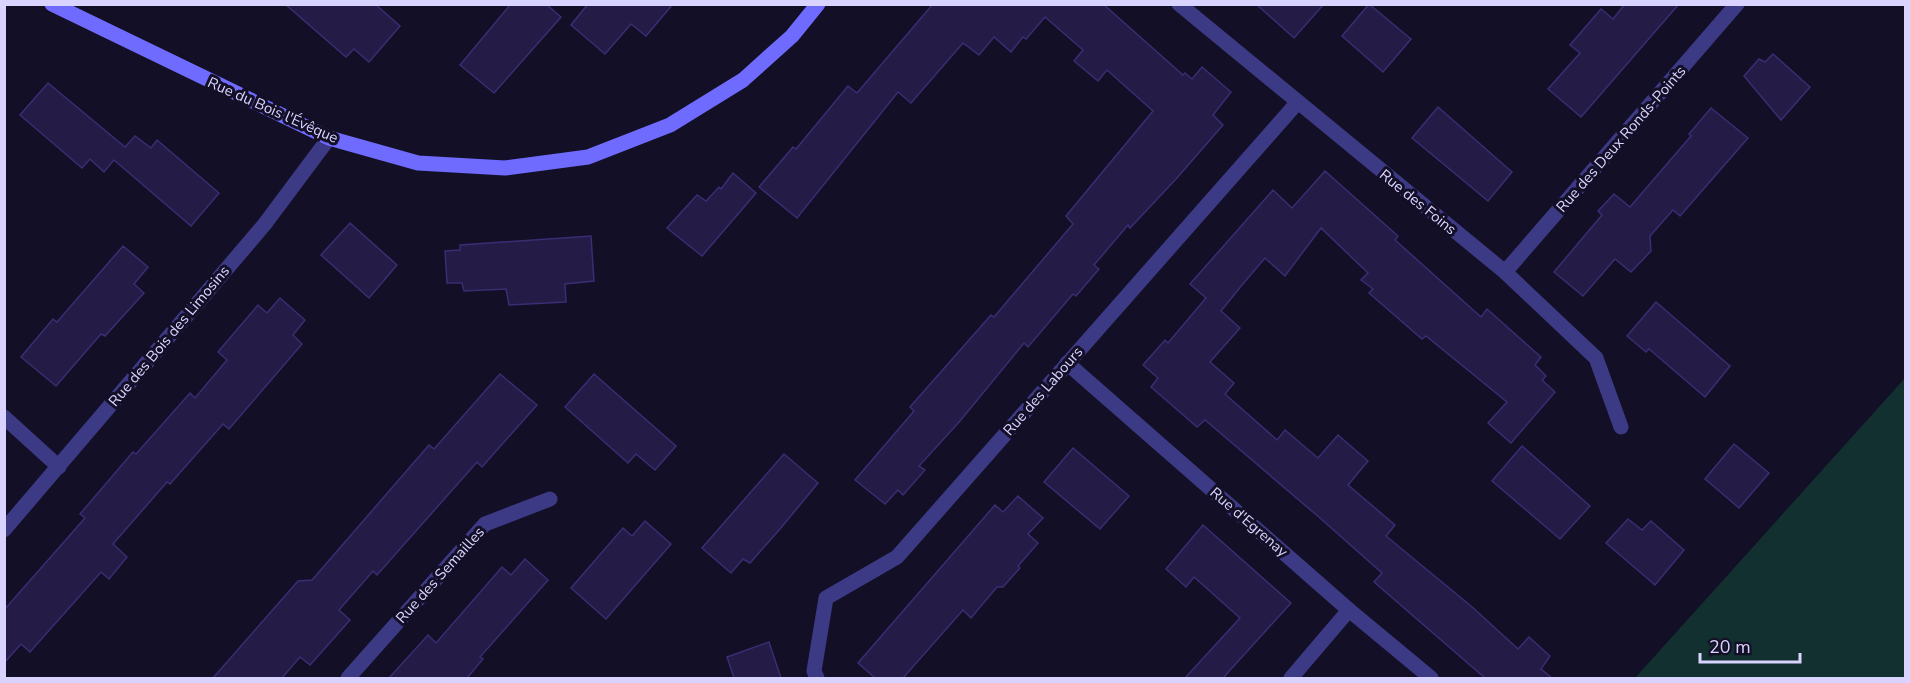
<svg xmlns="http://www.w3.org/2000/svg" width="1910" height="683" viewBox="0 0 1910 683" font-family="'Nunito Sans',sans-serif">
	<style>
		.green { fill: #12302f }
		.building { fill: #241b47; stroke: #3b2d73; stroke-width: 1.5 }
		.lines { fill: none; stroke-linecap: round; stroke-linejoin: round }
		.street { stroke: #3d3a85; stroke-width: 15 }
		.secondary { stroke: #6f6bff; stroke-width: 15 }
		.labels { text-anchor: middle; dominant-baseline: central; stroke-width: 6; stroke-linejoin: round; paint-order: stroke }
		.street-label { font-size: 15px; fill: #d9d4ff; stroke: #130f26 }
	</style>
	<rect width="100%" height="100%" fill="#130f26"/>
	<polygon class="green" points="1905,378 1905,678 1635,678"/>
	<g class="building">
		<polygon points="285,4 375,4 400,26 369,62 354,49 346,57"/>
		<polygon points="511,4 546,4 561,17 494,93 460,65"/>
		<polygon points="588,4 673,4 646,36 631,24 605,54 571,25"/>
		<polygon points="933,4 1103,4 1183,75 1185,73 1192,79 1202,67 1231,92 1213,115 1223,125 1176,179 1130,228 1128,225 1094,265 1099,269 1076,296 1073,294 1028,347 1024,343 960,421 919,466 925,470 903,495 898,490 885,504 855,480 914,411 910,407 991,315 994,317 1073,224 1066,216 1153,111 1107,70 1098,81 1074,61 1083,50 1045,17 1026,39 1023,37 1011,52 994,37 979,55 963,43 911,103 898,92 797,218 759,187 793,147 796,149 848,86 857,93"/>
		<polygon points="1256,4 1324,4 1294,38"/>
		<polygon points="1369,4 1411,39 1383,72 1342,36"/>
		<polygon points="1625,4 1679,4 1581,117 1548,89 1580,53 1570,45 1601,9 1613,19"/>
		<polygon points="1773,54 1810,87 1781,120 1744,76 1759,59 1765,62"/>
		<polygon points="48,83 125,147 135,136 151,148 157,140 219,193 191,226 114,160 104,172 90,159 82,168 20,115"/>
		<polygon points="1438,107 1512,172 1488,201 1412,138"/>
		<polygon points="1711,108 1748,138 1680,216 1673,210 1650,236 1651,251 1631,272 1615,259 1583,296 1554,272 1602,215 1598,211 1614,194 1630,207 1691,136 1689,134"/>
		<polygon points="1325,171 1398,236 1395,240 1481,317 1487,309 1541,357 1535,365 1546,376 1542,380 1555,392 1511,443 1488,423 1507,402 1426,336 1422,339 1369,293 1373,289 1361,280 1368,273 1321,228 1285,276 1265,258 1242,285 1221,311 1240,328 1210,362 1234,383 1225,394 1277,440 1285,430 1318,458 1338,435 1368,461 1348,485 1395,525 1386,536 1471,606 1518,649 1529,637 1550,656 1541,669 1552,678 1485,678 1374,582 1382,573 1320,518 1205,420 1197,427 1151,387 1158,378 1143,365 1165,340 1168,343 1206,298 1190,284 1273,190 1292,208"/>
		<polygon points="733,173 756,193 702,256 667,228 697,195 706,201 719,187 721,189"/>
		<polygon points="350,223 397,265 369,298 321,255"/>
		<polygon points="591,236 594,281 565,284 566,302 509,305 506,289 464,291 462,283 447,283 445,251 460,250 460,245"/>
		<polygon points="123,246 148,267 134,284 144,293 105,336 101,334 56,386 21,357 53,319 57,322"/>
		<polygon points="280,298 305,320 293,335 302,344 229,429 223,424 170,484 167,482 113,544 127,557 109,579 101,572 30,652 21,644 4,663 4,610 85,518 80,514 133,452 136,454 190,393 195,398 227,360 218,352 258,305 267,313"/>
		<polygon points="1656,302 1730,366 1705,397 1649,349 1646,352 1627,336"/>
		<polygon points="500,374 537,405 482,467 477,462 377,575 373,571 339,610 350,620 310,665 300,657 282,678 213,678 298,581 312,580 429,445 434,449"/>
		<polygon points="594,374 676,446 655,470 636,454 628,463 565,407"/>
		<polygon points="1734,444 1769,473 1739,508 1705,479"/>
		<polygon points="1522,446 1590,506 1560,539 1492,481"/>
		<polygon points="1073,448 1129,496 1100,529 1044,482"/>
		<polygon points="784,454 818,483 780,529 750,563 743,559 731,573 702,548"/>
		<polygon points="1018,496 1043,518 1028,534 1038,543 1018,566 1020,568 1003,587 997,587 971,618 963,610 903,678 875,678 858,663 995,505 1003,512"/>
		<polygon points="1628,519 1642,530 1651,521 1684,550 1655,585 1606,543"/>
		<polygon points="645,521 671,544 606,619 571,588 623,528 632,536"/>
		<polygon points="1203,525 1291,603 1223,678 1185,678 1240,618 1194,577 1186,587 1166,569"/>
		<polygon points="525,559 548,580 480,657 483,659 467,678 389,678 428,635 436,643 502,567 511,575"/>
		<polygon points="769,642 781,678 734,678 727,657"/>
	</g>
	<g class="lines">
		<g class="street">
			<polyline points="1179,4 1505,272 1596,358 1621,427"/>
			<polyline points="1505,272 1737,4"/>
			<polyline points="1067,363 1349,610 1431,678"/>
			<polyline points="4,417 59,467"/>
			<polyline points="4,530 264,225 329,138"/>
			<polyline points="348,678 485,524 550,499"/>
			<polyline points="817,678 814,671 826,598 897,557 1297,103"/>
			<polyline points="1291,678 1349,610"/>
		</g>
		<polyline class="secondary" points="52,4 329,138 418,163 505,168 588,157 670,125 743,80 792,36 818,4"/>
	</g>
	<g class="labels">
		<g class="street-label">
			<text transform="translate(273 110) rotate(24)">Rue du Bois l'Évêque</text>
			<text transform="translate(1621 139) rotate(-49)">Rue des Deux Ronds-Points</text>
			<text transform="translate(1418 202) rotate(39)">Rue des Foins</text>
			<text transform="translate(169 336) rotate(-50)">Rue des Bois des Limosins</text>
			<text transform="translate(1043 391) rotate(-49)">Rue des Labours</text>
			<text transform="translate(1249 522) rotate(41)">Rue d'Egrenay</text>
			<text transform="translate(440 575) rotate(-48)">Rue des Semailles</text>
		</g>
	</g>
	<rect width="1910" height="683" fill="none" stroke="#d9d4ff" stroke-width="12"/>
	<path d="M1700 653v9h100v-9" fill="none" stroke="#d9d4ff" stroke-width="3"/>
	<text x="1709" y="653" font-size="18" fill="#d9d4ff" stroke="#130f26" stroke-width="4.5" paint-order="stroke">20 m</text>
</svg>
